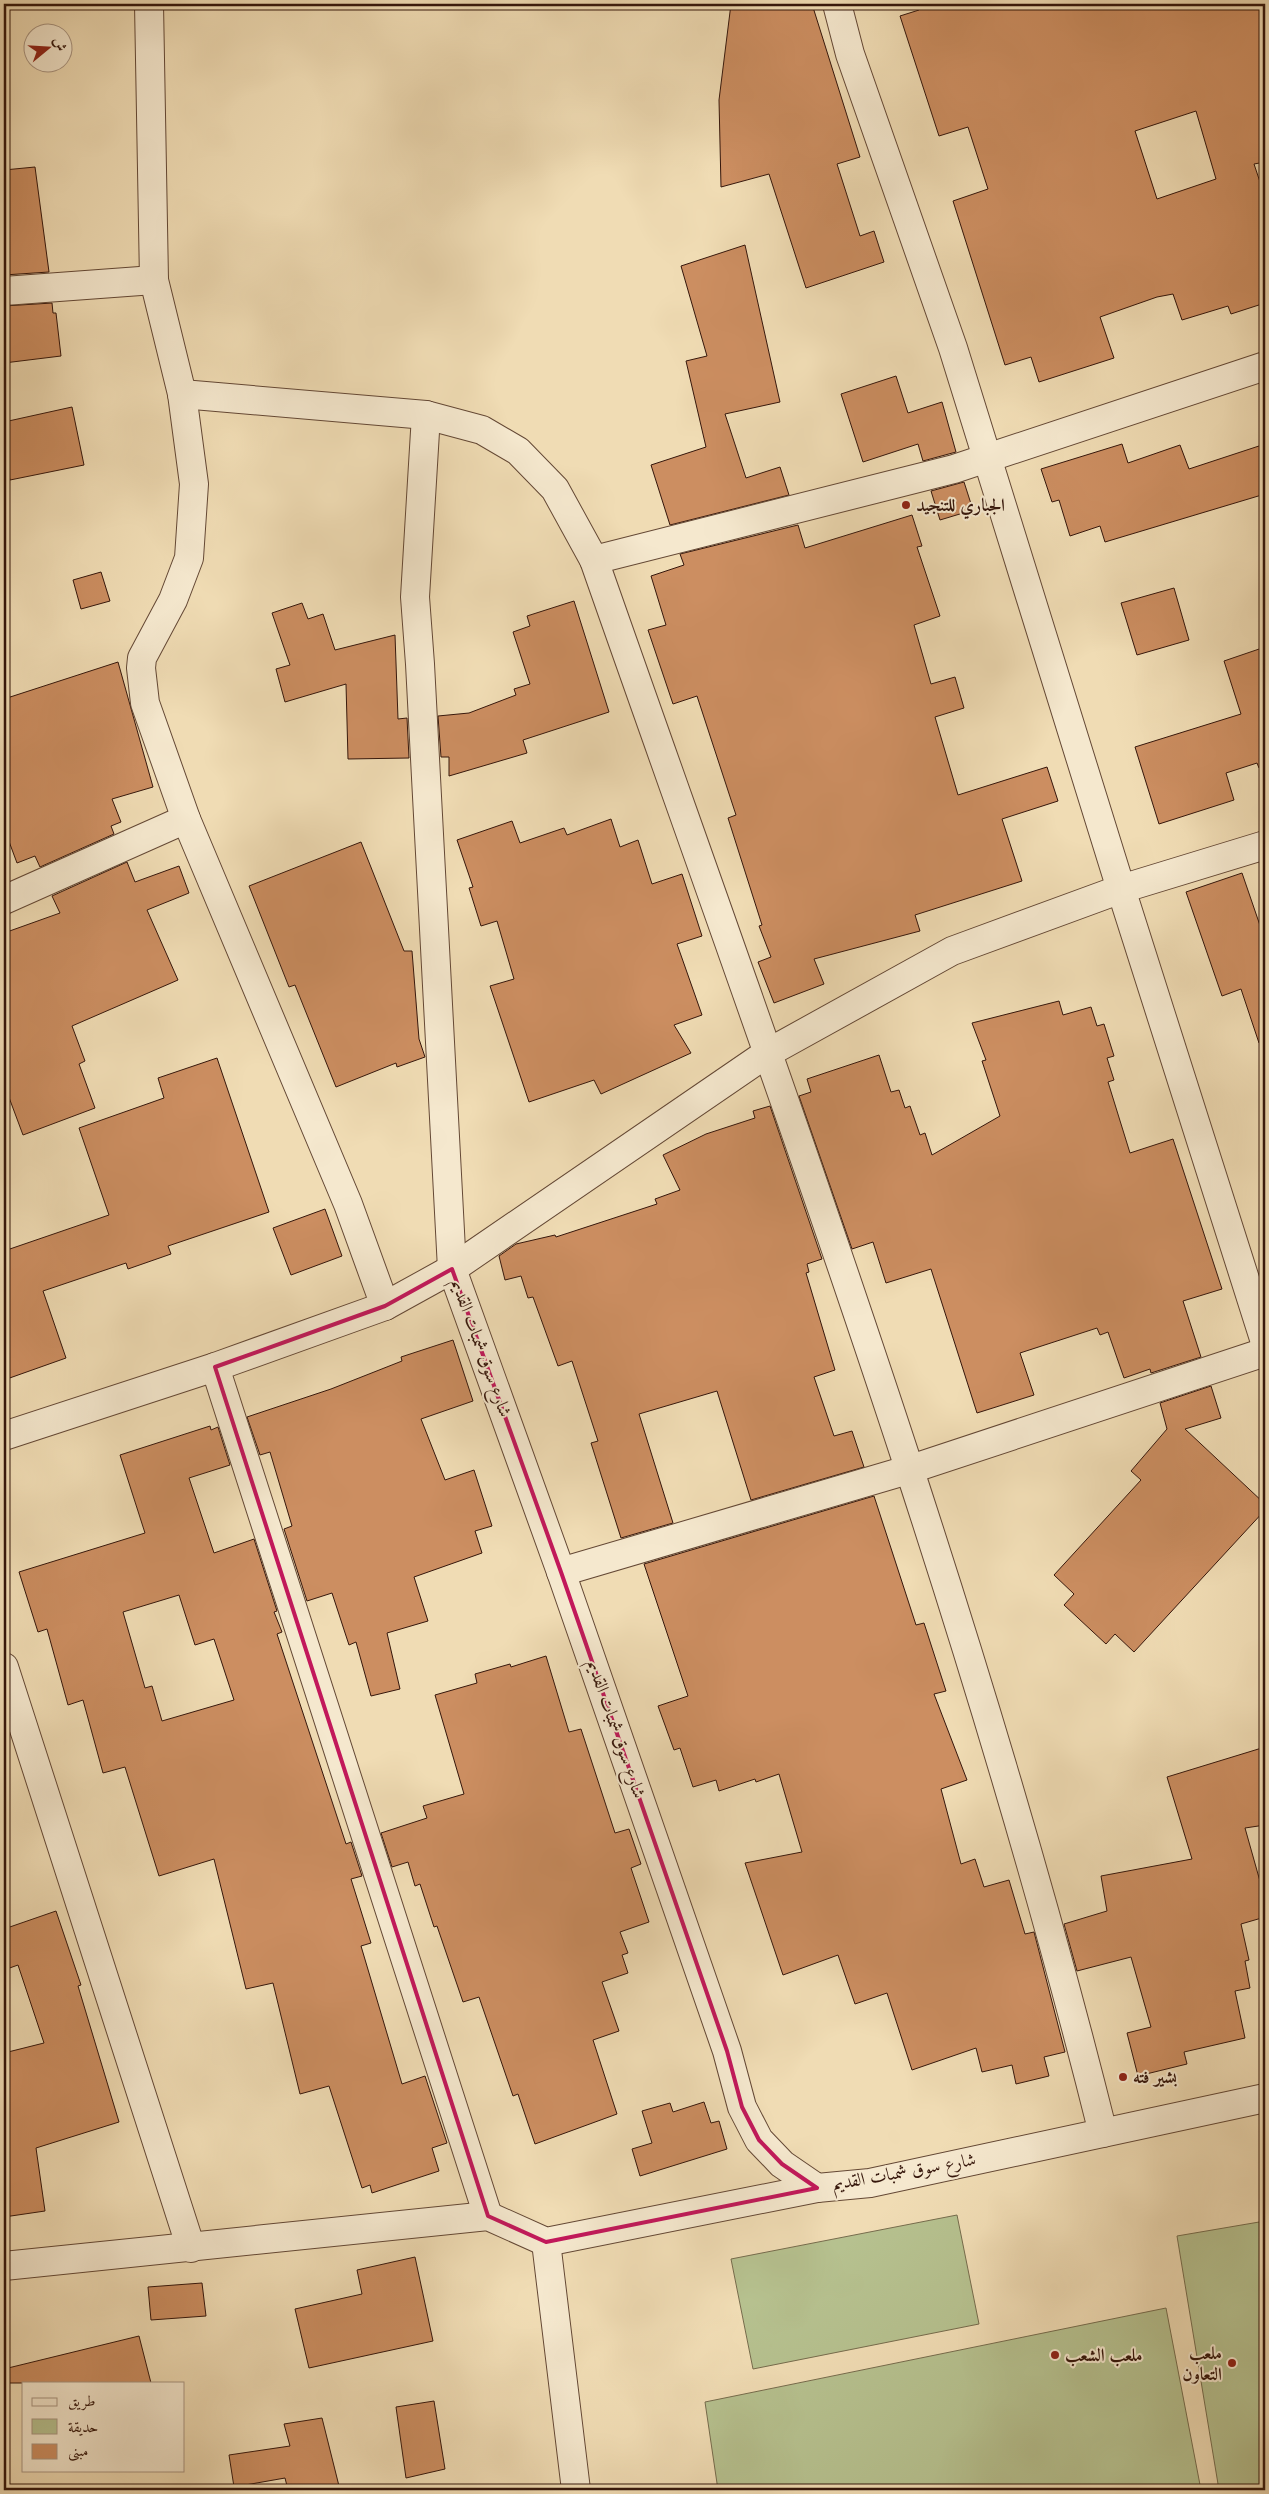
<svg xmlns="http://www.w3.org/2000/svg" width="1269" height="2494" viewBox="0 0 1269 2494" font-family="Cardo,Amiri,serif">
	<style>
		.green { fill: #b6c18f; stroke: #766c4d }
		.building { fill: #cc8e61; stroke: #35160b; fill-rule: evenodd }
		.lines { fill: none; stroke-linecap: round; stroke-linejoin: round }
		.minor-casing { stroke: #644835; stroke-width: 30 }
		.minor { stroke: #f5e8ce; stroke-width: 28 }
		.marked { fill: none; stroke: #c2185b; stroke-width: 4; stroke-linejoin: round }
		.poi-dot { fill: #8f2418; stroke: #f5e8ce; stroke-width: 2 }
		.labels { text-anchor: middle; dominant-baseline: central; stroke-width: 4; stroke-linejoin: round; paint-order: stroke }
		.poi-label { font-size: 18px; font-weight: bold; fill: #35160b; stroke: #f5e8ce; text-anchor: start }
		.street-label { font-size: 18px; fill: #35160b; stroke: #f5e8ce }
	</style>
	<rect width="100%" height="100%" fill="#f0dcb4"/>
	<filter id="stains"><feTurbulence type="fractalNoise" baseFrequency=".004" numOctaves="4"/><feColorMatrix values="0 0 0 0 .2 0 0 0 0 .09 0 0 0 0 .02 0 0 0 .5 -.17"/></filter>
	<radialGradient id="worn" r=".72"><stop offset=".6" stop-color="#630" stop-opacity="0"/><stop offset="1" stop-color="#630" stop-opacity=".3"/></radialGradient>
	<g class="green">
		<polygon points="957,2215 979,2324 753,2369 731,2259"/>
		<polygon points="1265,2221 1265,2490 1219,2490 1177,2236"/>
		<polygon points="1166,2308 1201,2490 718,2490 705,2402"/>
	</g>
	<g class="building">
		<polygon points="731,4 812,4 860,157 837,164 860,236 874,231 884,262 806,288 769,174 721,187 719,100"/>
		<path d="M 916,4 L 1265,4 L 1265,162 L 1254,164 L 1265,197 L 1265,303 L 1231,314 L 1228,306 L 1182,320 L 1173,294 L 1157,297 L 1100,317 L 1114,358 L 1039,382 L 1031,357 L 1005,365 L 953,201 L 988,189 L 968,127 L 939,136 L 900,16 L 919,10 ZM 1196,111 L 1216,179 L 1157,199 L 1135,131 Z"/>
		<polygon points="35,167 49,272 4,275 4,170"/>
		<polygon points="745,245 780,402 725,414 746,478 780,467 789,495 670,525 651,465 706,447 686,361 707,356 681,266"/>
		<polygon points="52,303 53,313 56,313 61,356 4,363 4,306"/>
		<polygon points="896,376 908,413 942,402 956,452 923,461 918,444 863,462 841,394"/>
		<polygon points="72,407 84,465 10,480 4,452 4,422"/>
		<polygon points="1122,444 1128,463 1180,445 1189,469 1265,444 1265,494 1105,542 1100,526 1070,536 1059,500 1052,502 1041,469"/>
		<polygon points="964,482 973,510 940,520 931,491"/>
		<polygon points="912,515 922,546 917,547 940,616 914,625 931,684 955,677 964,708 935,717 958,795 1047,767 1058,801 1002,819 1022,881 915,915 920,931 814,959 824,984 774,1003 758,962 771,957 759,926 762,925 728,818 736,815 697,696 673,704 648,630 666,625 651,576 684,565 680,554 798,525 805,548"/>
		<polygon points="101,572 110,601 81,609 73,580"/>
		<polygon points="1174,588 1189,640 1137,655 1121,603"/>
		<polygon points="574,601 609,712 523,740 527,753 449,776 449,757 441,757 438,716 469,713 516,695 514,689 530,684 513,632 530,626 527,616"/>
		<polygon points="302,603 308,619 323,614 335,650 395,635 398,719 407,718 409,758 348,759 346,684 285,702 276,669 290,665 272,613"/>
		<polygon points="1265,647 1265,767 1259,768 1257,763 1226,773 1234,800 1159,824 1135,747 1241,714 1224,661"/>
		<polygon points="118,662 153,787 112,799 121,822 111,826 114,834 40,867 35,856 17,863 4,828 4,699"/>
		<polygon points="611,819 620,847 638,840 652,884 682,874 702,936 677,944 702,1015 674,1025 691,1053 601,1094 594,1080 529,1102 490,986 514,979 497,921 481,926 469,888 473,887 457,840 512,821 520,843 564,828 567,835"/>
		<polygon points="361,842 404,951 412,951 419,1039 425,1057 397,1067 396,1063 336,1087 295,985 289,987 249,886"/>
		<polygon points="127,862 135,882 179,866 189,893 147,910 178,980 72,1026 85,1061 79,1064 95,1108 23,1135 4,1084 4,933 60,913 52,896"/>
		<polygon points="1242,873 1265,940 1265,1042 1259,1043 1241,989 1222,996 1186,892"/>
		<polygon points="1059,1001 1063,1015 1091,1007 1097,1026 1104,1024 1114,1056 1107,1058 1114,1080 1108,1082 1130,1153 1173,1139 1222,1289 1183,1301 1201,1357 1151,1373 1150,1369 1124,1378 1108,1332 1100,1335 1097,1328 1020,1353 1034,1395 977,1413 931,1269 886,1283 873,1242 852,1249 799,1096 811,1092 807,1079 879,1055 891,1092 899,1090 905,1108 910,1106 920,1135 925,1133 932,1155 1000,1116 982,1061 986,1060 972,1023"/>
		<polygon points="217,1058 269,1212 168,1246 171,1254 128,1269 126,1263 43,1291 66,1358 4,1380 4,1251 109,1215 79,1128 164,1098 158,1078"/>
		<polygon points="770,1106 822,1259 807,1264 809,1272 806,1273 835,1370 814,1377 834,1436 852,1431 864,1467 751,1500 717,1391 639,1414 673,1523 621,1538 591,1443 598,1441 572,1361 558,1366 533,1297 528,1298 521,1276 505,1280 499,1256 516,1244 555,1235 556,1237 657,1204 655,1199 680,1190 663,1155 706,1134 755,1118 753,1111"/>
		<polygon points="325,1209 342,1256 291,1275 273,1228"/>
		<polygon points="453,1340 473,1401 421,1419 445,1480 474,1470 492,1526 475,1531 482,1553 414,1577 428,1621 387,1633 400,1689 371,1696 356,1642 349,1645 332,1593 307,1601 284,1529 292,1526 270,1452 260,1455 247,1417 331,1389 402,1361 401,1357"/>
		<polygon points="1211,1386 1221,1418 1185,1429 1265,1504 1265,1510 1134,1652 1115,1634 1106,1644 1064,1605 1074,1594 1054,1575 1141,1480 1131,1471 1167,1429 1160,1403"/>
		<path d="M 210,1426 L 211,1430 L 218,1427 L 230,1465 L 189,1478 L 214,1553 L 254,1539 L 277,1611 L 274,1612 L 282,1632 L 277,1634 L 346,1844 L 351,1842 L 362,1876 L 351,1879 L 371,1943 L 361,1946 L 402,2084 L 425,2076 L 447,2143 L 432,2148 L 439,2171 L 372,2193 L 370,2185 L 362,2188 L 329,2086 L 300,2094 L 273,1983 L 246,1989 L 214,1859 L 159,1876 L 125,1767 L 103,1773 L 83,1700 L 68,1705 L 47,1629 L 38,1632 L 19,1572 L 145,1533 L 120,1455 ZM 179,1595 L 195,1645 L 214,1639 L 234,1700 L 162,1721 L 152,1686 L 145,1688 L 123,1612 Z"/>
		<polygon points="874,1496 916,1625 924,1623 946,1691 934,1694 967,1780 941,1789 961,1864 975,1859 984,1887 1009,1880 1025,1934 1034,1932 1065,2052 1044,2057 1049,2076 1016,2084 1012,2065 982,2072 976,2048 912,2070 887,1993 855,2004 838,1955 783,1975 745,1863 802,1852 779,1774 756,1782 755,1779 719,1791 716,1780 693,1787 680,1748 674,1750 658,1706 688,1696 644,1564"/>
		<polygon points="546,1656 569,1732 581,1729 615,1833 629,1829 641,1864 631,1868 649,1922 620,1932 628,1953 622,1955 628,1973 602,1982 619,2031 593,2040 617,2114 535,2144 518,2094 513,2096 479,1997 463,2002 437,1926 434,1927 420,1884 415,1886 408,1862 392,1867 381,1833 427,1818 423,1806 464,1794 435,1695 477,1683 475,1674 510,1664 511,1667"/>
		<polygon points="1265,1747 1265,1825 1245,1828 1265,1899 1265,1917 1241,1924 1249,1960 1245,1961 1250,1988 1235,1991 1245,2038 1184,2052 1187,2064 1138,2076 1127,2033 1151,2027 1131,1957 1077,1971 1064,1924 1107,1911 1101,1876 1192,1859 1167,1777"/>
		<polygon points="56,1911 81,1985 78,1986 119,2122 36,2148 45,2211 4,2217 4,2053 44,2043 18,1965 4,1970 4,1929"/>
		<polygon points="704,2102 711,2123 719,2121 727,2149 640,2176 632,2149 652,2143 642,2111 670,2103 673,2112"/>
		<polygon points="415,2257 433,2341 309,2368 295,2309 362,2294 357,2270"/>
		<polygon points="202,2283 206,2316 151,2320 148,2287"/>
		<polygon points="139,2336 151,2383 4,2383 4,2369"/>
		<polygon points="434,2401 445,2469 406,2478 396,2407"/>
		<polygon points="322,2418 340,2490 288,2490 285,2478 234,2487 229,2455 290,2446 284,2424"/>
	</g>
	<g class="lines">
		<defs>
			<g id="minor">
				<polyline points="149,4 154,280 182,394 194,484 189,558 173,600 142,658 141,668 145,703 186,819 348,1204 385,1306"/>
				<polyline points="837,4 850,54 953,348 1121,889 1265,1342"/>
				<polyline points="4,291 154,280"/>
				<path d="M 182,394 L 426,415 L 482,430 L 518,451 L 555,489 L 594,560 C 776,1080 970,1598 1103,2133"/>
				<polyline points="426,415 415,597 420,664 452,1269"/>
				<polyline points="594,560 954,469 1265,366"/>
				<polyline points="4,900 186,819"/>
				<polyline points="452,1269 766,1054 952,951 1121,889 1265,845"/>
				<polyline points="215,1367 488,2216"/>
				<polyline points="4,1436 215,1367 385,1306 452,1269 561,1572 727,2051 742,2107 759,2140 782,2164 817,2188 870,2183 1265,2098"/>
				<polyline points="561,1572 911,1469 1265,1352"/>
				<polyline points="4,1667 191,2248"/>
				<polyline points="546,2242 576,2490"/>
				<polyline points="4,2266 488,2216 546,2242 817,2188"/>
			</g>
		</defs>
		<use href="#minor" class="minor-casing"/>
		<use href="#minor" class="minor"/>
	</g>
	<path class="marked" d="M 452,1269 L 561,1572 L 727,2051 L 742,2107 L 759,2140 L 782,2164 L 817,2188 L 546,2242 L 488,2216 L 215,1367 L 385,1306 Z"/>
	<g class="poi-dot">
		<circle cx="906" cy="505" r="5"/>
		<circle cx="1123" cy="2077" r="5"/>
		<circle cx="1055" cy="2355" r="5"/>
		<circle cx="1232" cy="2363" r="5"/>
	</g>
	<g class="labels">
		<g class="poi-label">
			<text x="916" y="505">الجباري للتنجيد</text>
			<text x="1133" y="2077">بشير فته</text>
			<text x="1222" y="2353" text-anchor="end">ملعب<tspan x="1222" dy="21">التعاون</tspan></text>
			<text x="1065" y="2355">ملعب الشعب</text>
		</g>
		<g class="street-label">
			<text transform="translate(481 1348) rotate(70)">شارع سوق شمبات القديم</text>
			<text transform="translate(616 1729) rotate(71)">شارع سوق شمبات القديم</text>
			<text transform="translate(904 2172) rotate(-10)">شارع سوق شمبات القديم</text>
		</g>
	</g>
	<rect width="1269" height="2494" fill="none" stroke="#f0dcb4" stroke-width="20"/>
	<rect x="5" y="5" width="1259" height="2484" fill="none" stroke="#35160b" stroke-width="2.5"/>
	<rect x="10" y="10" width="1249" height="2474" fill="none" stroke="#35160b"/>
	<rect x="22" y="2382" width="162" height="90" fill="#f5e8ce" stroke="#a89480"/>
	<rect x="32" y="2398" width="25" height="8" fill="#f5e8ce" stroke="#a89480"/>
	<text x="68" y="2406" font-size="15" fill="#35160b">طريق</text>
	<rect x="32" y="2419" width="25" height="15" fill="#b6c18f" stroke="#a89480"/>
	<text x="68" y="2432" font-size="15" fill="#35160b">حديقة</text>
	<rect x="32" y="2444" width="25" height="15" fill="#cc8e61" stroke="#a89480"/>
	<text x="68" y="2456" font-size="15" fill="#35160b">مبنى</text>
	<g transform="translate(48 48) rotate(72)"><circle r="24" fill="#f5e8ce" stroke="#a89480"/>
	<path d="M0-4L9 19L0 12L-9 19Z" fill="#8f2418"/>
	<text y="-8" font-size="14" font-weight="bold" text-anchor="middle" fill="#35160b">ش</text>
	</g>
	<rect width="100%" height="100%" filter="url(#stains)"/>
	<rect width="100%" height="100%" fill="url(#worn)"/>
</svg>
